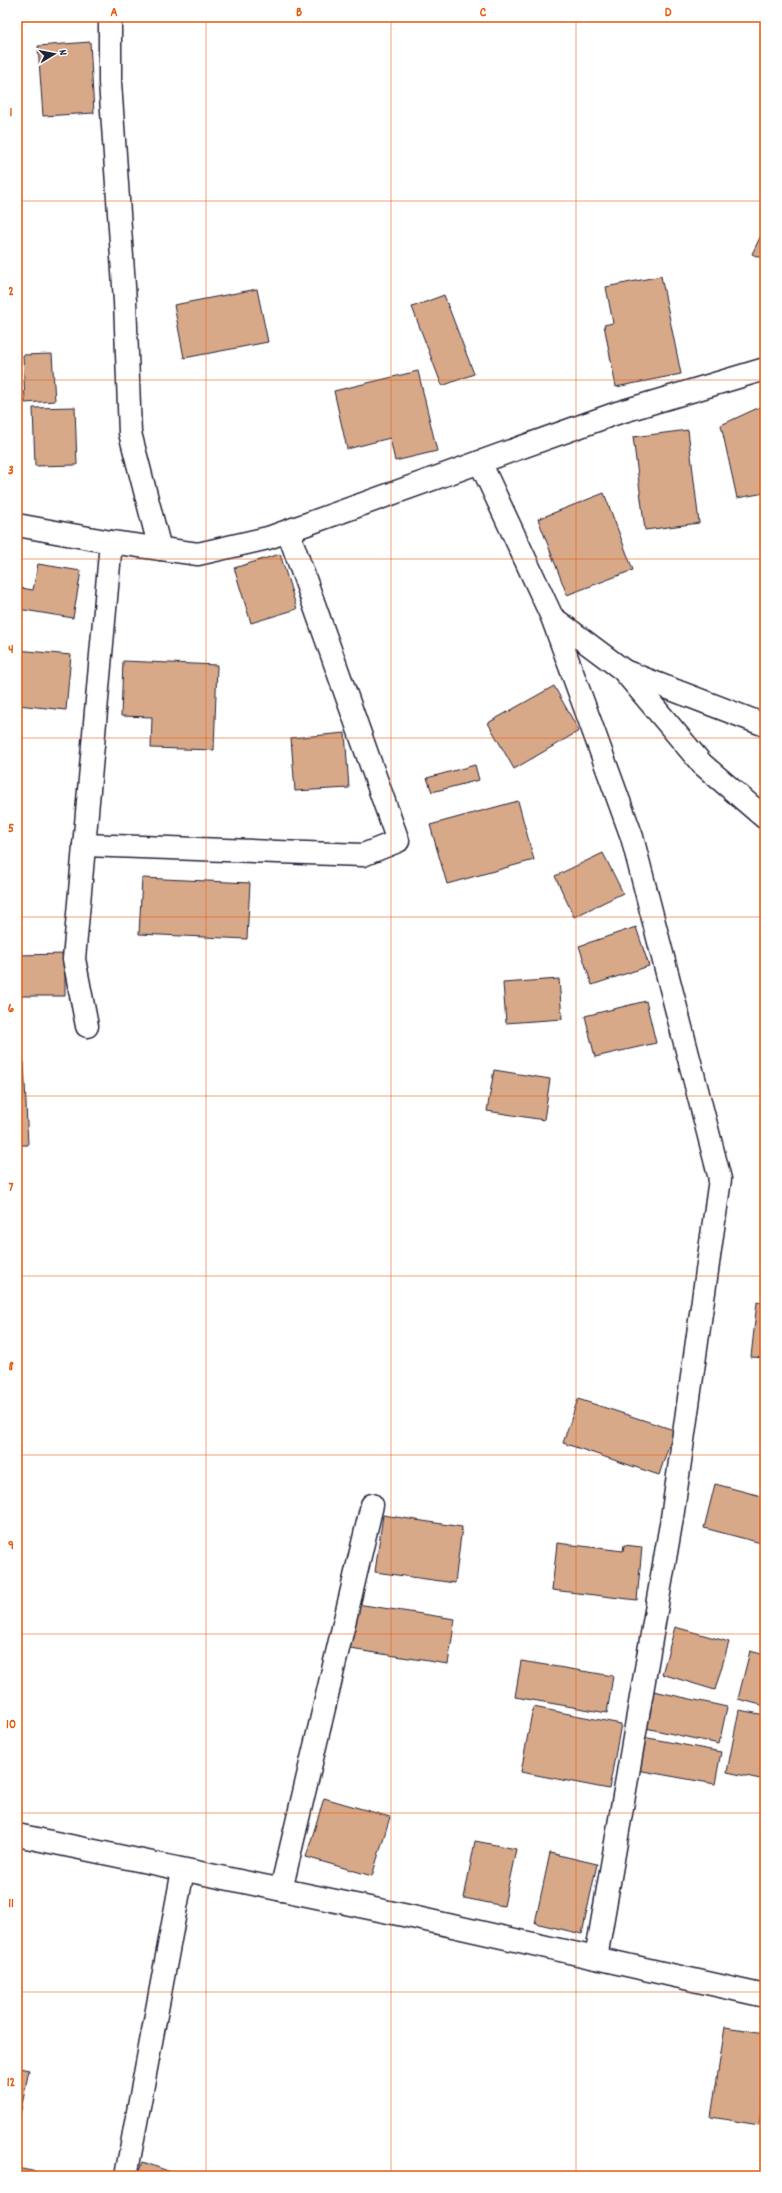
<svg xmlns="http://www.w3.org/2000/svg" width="782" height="2193" viewBox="0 0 782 2193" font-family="Dekko,sans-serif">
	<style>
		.building { fill: #d7a988; stroke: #22223b }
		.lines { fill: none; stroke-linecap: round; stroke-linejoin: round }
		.minor-casing { stroke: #22223b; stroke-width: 25 }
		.tertiary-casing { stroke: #22223b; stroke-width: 25 }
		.minor { stroke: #fff; stroke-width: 22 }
		.tertiary { stroke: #fff; stroke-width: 22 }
		.grid { fill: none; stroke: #e8590c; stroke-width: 1; stroke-opacity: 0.55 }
		.neatline { fill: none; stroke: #e8590c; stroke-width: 1.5 }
		.grid-label { font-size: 13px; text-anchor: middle; font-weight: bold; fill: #e8590c }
	</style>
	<rect width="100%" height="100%" fill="#fff"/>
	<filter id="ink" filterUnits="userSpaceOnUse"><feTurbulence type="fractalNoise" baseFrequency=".025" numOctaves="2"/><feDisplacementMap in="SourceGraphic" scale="8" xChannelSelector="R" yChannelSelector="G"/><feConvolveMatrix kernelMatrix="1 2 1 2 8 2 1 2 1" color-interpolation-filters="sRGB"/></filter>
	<g filter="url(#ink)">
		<g class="building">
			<polygon points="90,42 94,113 43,116 38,46"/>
			<polygon points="765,227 765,260 752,254"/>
			<polygon points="661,276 681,374 616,387 604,325 613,323 606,287"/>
			<polygon points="257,289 268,342 184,358 174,305"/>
			<polygon points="444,295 474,374 442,386 412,307"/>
			<polygon points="52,354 55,401 25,403 23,355"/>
			<polygon points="418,371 437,451 395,461 390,438 347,449 334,391"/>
			<polygon points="75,407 77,465 35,466 33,408"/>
			<polygon points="760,407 765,426 765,493 737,498 721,425"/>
			<polygon points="688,430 699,523 645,530 633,437"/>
			<polygon points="604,493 633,570 567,595 538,519"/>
			<polygon points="280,554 297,609 251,623 234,568"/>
			<polygon points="38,564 81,571 73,618 18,609 21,588 33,590"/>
			<polygon points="17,650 71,655 66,710 17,705"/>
			<polygon points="123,661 217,665 214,750 151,748 152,717 121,716"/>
			<polygon points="554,686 579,731 514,769 488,723"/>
			<polygon points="345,733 349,788 295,791 291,738"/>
			<polygon points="475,765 479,780 432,792 427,778"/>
			<polygon points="518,801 534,860 447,884 430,825"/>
			<polygon points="603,853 623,893 574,917 555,876"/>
			<polygon points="142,878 250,883 247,939 139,934"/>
			<polygon points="636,927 649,966 592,985 579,946"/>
			<polygon points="65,954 65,996 17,996 17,955"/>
			<polygon points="559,979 562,1019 506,1023 503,983"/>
			<polygon points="646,1001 656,1043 595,1057 585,1016"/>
			<polygon points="17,1062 24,1062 28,1145 17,1145"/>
			<polygon points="494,1070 550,1079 544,1120 487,1111"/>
			<polygon points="757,1302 765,1303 765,1358 751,1357"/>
			<polygon points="578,1399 674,1430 659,1475 563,1443"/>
			<polygon points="715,1484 765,1497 765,1544 704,1528"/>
			<polygon points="383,1515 462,1527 455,1583 375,1572"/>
			<polygon points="557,1543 623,1551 624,1545 642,1547 637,1600 552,1590"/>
			<polygon points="357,1604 455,1619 448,1664 350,1649"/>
			<polygon points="675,1627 729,1642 715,1690 662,1674"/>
			<polygon points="750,1651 765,1655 765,1706 738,1699"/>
			<polygon points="521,1661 613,1676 607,1713 515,1697"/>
			<polygon points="649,1690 727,1707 719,1744 641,1727"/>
			<polygon points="533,1707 621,1724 609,1789 521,1772"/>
			<polygon points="739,1710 765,1715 765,1780 727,1772"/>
			<polygon points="643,1737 721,1752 715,1784 637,1770"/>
			<polygon points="324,1798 390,1817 372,1876 306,1857"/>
			<polygon points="475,1841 516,1849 504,1906 464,1898"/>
			<polygon points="550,1853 597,1864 582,1934 535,1923"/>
			<polygon points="725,2027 765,2033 765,2086 759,2125 711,2117"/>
			<polygon points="17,2067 29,2070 18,2125 17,2125"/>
			<polygon points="143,2162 182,2176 138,2176"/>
			<polygon points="17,2168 57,2176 17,2176"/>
		</g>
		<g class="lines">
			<defs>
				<g id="minor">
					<polyline points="110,17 110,82 125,301 130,433 160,549"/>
					<polyline points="480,462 552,617 623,670 702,764 765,818"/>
					<polyline points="17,525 111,542 198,554 268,538 617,413 765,369"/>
					<polyline points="552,617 632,837 720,1179 672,1518 596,1958"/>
					<polyline points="624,671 765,725"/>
					<polyline points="84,845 363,855 398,841 288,531"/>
					<polyline points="87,1026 74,959 111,542"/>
					<polyline points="281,1890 372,1505"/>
					<polyline points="126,2176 183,1870"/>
				</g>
				<polyline id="tertiary" points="17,1835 408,1916 765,1996"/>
			</defs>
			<use href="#minor" class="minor-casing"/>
			<use href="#tertiary" class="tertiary-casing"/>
			<use href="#minor" class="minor"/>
			<use href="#tertiary" class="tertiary"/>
		</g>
	</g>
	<path class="grid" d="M 206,17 L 206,2176M 391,17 L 391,2176M 576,17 L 576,2176M 17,201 L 765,201M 17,380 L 765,380M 17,559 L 765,559M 17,738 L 765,738M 17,917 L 765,917M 17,1096 L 765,1096M 17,1276 L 765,1276M 17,1455 L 765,1455M 17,1634 L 765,1634M 17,1813 L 765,1813M 17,1992 L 765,1992"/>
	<rect width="782" height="2193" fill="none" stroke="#fff" stroke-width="44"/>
	<g transform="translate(54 54) rotate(80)" stroke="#ffffff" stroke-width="3" paint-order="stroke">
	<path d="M0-3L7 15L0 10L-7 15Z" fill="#22223b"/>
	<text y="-6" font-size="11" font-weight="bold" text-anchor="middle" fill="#22223b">N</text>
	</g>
	<rect x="22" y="22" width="738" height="2149" class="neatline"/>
	<g class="grid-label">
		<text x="114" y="16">A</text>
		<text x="299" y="16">B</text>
		<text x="483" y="16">C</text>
		<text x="668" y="16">D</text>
		<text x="11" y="116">1</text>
		<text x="11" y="295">2</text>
		<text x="11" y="474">3</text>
		<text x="11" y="653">4</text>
		<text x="11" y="832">5</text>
		<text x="11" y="1012">6</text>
		<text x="11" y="1191">7</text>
		<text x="11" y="1370">8</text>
		<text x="11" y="1549">9</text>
		<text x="11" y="1728">10</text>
		<text x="11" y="1907">11</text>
		<text x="11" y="2086">12</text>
	</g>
</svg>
